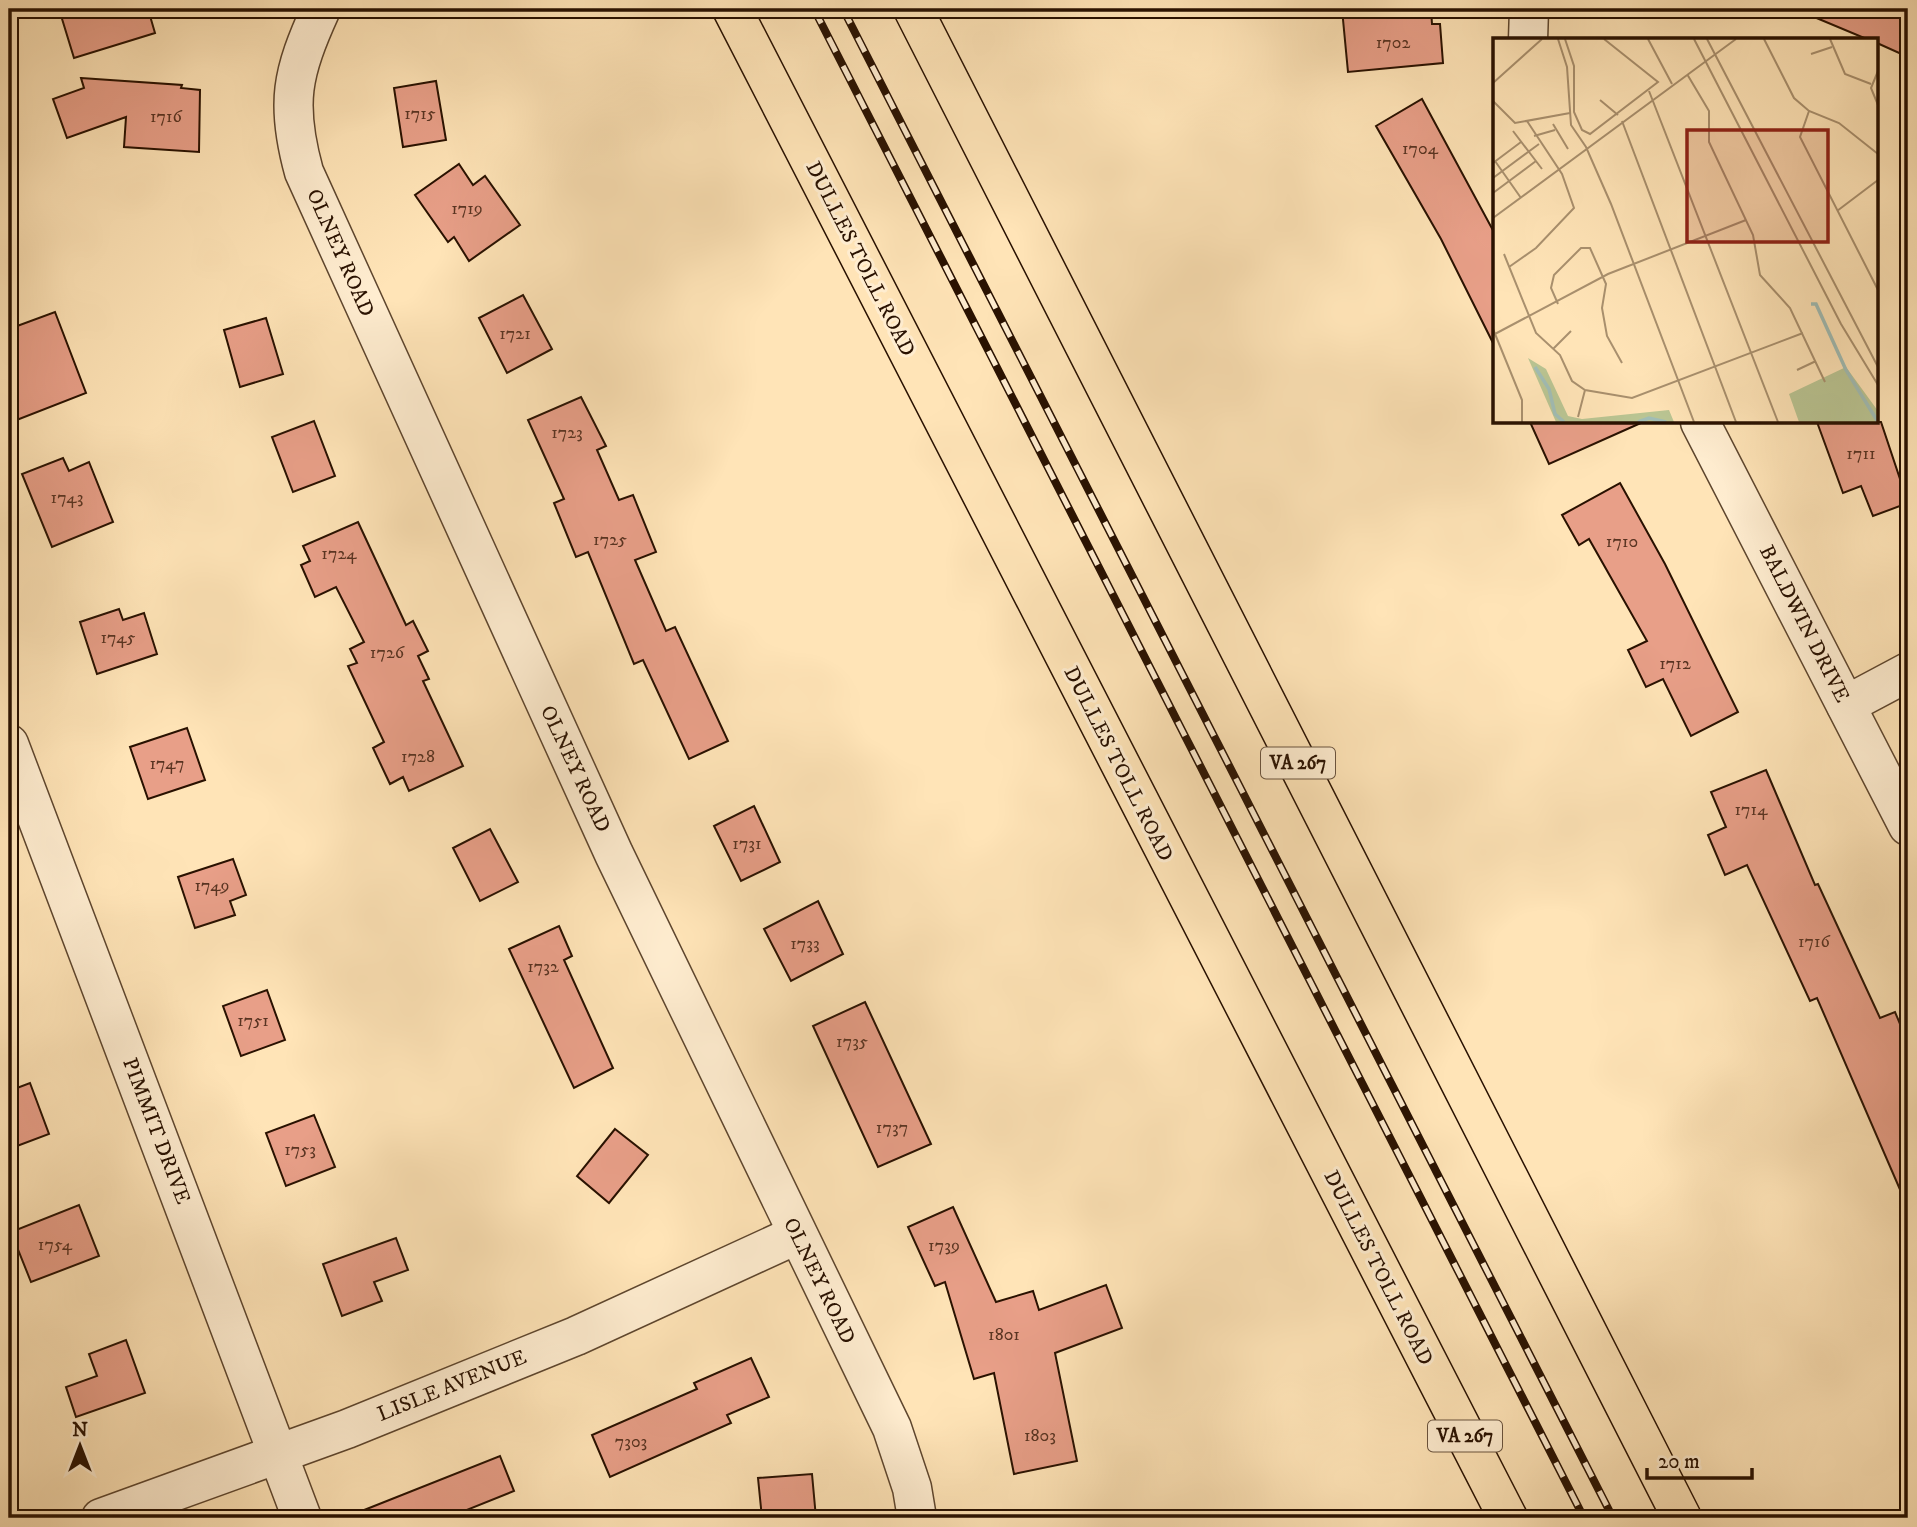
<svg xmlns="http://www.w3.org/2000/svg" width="1917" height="1527" viewBox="0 0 1917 1527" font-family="'IM FELL DW Pica',serif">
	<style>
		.building { fill: #e89f88; stroke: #291100; stroke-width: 2 }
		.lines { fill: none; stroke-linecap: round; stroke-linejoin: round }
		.minor-casing { stroke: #5e462e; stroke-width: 41 }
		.motorway-casing { stroke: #291100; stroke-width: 41 }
		.minor { stroke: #ffedd0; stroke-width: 38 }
		.motorway { stroke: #ffe4b7; stroke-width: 38 }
		.rail-casing { stroke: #291100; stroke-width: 8 }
		.rail { stroke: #ffedd0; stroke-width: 5; stroke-dasharray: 16; stroke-linecap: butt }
		.labels { text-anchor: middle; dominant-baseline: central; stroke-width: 6; stroke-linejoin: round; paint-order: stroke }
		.number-label { font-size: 18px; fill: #593422 }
		.shield { fill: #ffedd0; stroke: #69533e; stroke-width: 2 }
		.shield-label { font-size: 19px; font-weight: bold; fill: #291100 }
		.street-label { font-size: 21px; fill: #291100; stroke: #ffedd0 }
		.inset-river { fill: none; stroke: #a1bdb5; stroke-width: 3.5 }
		.inset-road { fill: none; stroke: #a9906e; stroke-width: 2 }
		.view { fill: #8f2418; fill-opacity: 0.15; stroke: #8f2418; stroke-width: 3.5 }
		.inset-edge { fill: none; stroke: #291100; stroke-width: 3.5 }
	</style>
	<rect width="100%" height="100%" fill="#ffe4b7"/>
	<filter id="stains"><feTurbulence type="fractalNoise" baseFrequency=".00286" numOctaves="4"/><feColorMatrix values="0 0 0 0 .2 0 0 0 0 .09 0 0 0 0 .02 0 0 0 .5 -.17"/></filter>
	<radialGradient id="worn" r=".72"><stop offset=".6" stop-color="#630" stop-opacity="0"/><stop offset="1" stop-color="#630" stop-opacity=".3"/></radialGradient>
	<g class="building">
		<polygon points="59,9 148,9 155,33 74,58"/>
		<polygon points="1342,9 1431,9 1432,24 1440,24 1443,63 1348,72"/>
		<polygon points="1795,9 1908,9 1908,57 1877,43 1877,40 1869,40"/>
		<polygon points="81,78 182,85 181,88 200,90 199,152 124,147 126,117 67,138 53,99 84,88"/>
		<polygon points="436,81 446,140 403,147 394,88"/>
		<polygon points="1422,99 1495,234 1495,347 1441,239 1376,126"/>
		<polygon points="459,164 473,185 485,176 520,225 469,261 454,237 448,242 415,195"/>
		<polygon points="523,295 552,349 507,373 479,318"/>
		<polygon points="55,312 86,393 9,423 9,329"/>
		<polygon points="266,318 283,374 240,387 224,330"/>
		<polygon points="581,397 606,446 597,450 619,500 633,495 656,552 635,560 666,631 675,627 728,741 689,759 643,660 634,664 588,552 576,557 554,503 564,499 528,420"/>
		<polygon points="314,421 335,476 293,492 272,437"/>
		<polygon points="1530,422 1643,422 1549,464"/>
		<polygon points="1817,422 1881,422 1908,503 1873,516 1861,486 1843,493"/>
		<polygon points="63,458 69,471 89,462 113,522 52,547 22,474"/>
		<polygon points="1620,483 1665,564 1738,712 1691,736 1663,679 1646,687 1628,650 1647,641 1589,539 1579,545 1562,515"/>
		<polygon points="358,522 406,625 413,621 428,651 418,656 429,679 423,681 463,766 409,791 403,777 390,784 373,748 384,742 348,666 357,663 350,649 364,642 336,587 315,597 301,565 310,561 303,546"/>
		<polygon points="119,609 123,620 144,613 157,654 97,674 80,622"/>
		<polygon points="187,728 205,780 148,799 130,747"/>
		<polygon points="1766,770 1815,885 1818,884 1880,1018 1895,1012 1908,1043 1908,1208 1817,998 1810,1001 1747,865 1725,875 1708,835 1726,827 1711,792"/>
		<polygon points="754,806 780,862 741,881 714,826"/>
		<polygon points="490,829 518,882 480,901 453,848"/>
		<polygon points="233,859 246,895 230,901 235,915 195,928 178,877"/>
		<polygon points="818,901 843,954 791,981 764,929"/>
		<polygon points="559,926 572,956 564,960 613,1068 574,1088 509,949"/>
		<polygon points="267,990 285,1040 241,1056 223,1006"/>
		<polygon points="865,1002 931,1144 878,1167 813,1026"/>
		<polygon points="30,1083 49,1134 9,1149 9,1091"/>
		<polygon points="314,1115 335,1167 286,1186 266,1133"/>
		<polygon points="615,1129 648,1155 609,1203 577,1176"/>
		<polygon points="79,1205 99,1256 31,1282 11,1232"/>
		<polygon points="953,1207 996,1302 1033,1291 1039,1310 1106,1285 1122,1328 1055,1353 1077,1461 1014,1474 994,1373 974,1379 945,1282 935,1286 908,1227"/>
		<polygon points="396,1238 408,1270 374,1282 382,1301 342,1316 323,1264"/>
		<polygon points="126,1340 145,1393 76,1417 66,1387 97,1376 89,1354"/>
		<polygon points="751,1358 769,1397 727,1415 731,1423 610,1477 592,1435 697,1389 694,1383"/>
		<polygon points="500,1456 514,1491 464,1511 466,1518 344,1518"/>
		<polygon points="812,1474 816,1518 762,1518 758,1478"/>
	</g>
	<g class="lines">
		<defs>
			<g id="minor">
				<path d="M 321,9 C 292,73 285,103 304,172 L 614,854 L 892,1428 L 912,1488 L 917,1518"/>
				<polyline points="1528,40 1529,9"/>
				<polyline points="1700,422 1908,826"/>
				<polyline points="1846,705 1908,672"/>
				<polyline points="9,744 302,1518"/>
				<polyline points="101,1518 347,1429 576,1336 796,1235"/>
			</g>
			<g id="motorway">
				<polyline points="732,9 1508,1518"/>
				<polyline points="913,9 1682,1518"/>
			</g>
		</defs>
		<use href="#minor" class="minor-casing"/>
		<use href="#motorway" class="motorway-casing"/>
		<use href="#minor" class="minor"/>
		<use href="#motorway" class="motorway"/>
		<defs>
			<g id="rail">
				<polyline points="814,9 1584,1518"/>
				<polyline points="843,9 1613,1518"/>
			</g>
		</defs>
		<use href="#rail" class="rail-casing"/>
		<use href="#rail" class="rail"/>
	</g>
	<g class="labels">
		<g class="number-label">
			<text x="1393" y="43">1702</text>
			<text x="420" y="114">1715</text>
			<text x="166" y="117">1716</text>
			<text x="1420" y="149">1704</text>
			<text x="467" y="209">1719</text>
			<text x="515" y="334">1721</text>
			<text x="567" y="433">1723</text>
			<text x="1861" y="454">1711</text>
			<text x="67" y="498">1743</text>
			<text x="610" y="540">1725</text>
			<text x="1622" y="542">1710</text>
			<text x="339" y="554">1724</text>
			<text x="118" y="638">1745</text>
			<text x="387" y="653">1726</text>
			<text x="1675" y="664">1712</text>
			<text x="418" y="757">1728</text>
			<text x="167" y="764">1747</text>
			<text x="1751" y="810">1714</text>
			<text x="747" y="844">1731</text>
			<text x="212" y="886">1749</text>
			<text x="1814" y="942">1716</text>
			<text x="805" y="944">1733</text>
			<text x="543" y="967">1732</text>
			<text x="253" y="1021">1751</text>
			<text x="852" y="1042">1735</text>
			<text x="892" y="1128">1737</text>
			<text x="300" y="1150">1753</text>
			<text x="55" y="1245">1754</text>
			<text x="944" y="1246">1739</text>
			<text x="1004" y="1335">1801</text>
			<text x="1040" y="1436">1803</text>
			<text x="631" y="1442">7303</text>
		</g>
		<g class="shield">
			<rect x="1261" y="747.5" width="74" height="31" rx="5"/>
			<rect x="1428" y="1420.5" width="74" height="31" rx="5"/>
		</g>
		<g class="shield-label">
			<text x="1298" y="763">VA 267</text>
			<text x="1465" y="1436">VA 267</text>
		</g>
		<g class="street-label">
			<text transform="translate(340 253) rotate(66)">OLNEY ROAD</text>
			<text transform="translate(860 259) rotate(63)">DULLES TOLL ROAD</text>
			<text transform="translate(1804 624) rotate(63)">BALDWIN DRIVE</text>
			<text transform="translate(1118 764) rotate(63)">DULLES TOLL ROAD</text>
			<text transform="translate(575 769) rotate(65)">OLNEY ROAD</text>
			<text transform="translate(156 1131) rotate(69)">PIMMIT DRIVE</text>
			<text transform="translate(1378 1268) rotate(63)">DULLES TOLL ROAD</text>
			<text transform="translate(819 1281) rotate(64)">OLNEY ROAD</text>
			<text transform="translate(452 1386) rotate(-22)">LISLE AVENUE</text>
		</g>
	</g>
	<g transform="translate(1493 38)">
		<rect width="385" height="385" fill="#ffe4b7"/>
		<path d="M 35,320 L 53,331 L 75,378 L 89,381 L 176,372 L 181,384 L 63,384 ZM 353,329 L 385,373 L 385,384 L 306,384 L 296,356 Z" fill="#bac593"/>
		<path class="inset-river" d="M 318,266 L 323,266 L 353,332 L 385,384M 42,329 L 56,351 L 62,376 L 71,384M 145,384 L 156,380 L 173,384"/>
		<path class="inset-road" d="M 65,1 L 74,29 L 78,87 L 93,109 L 118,166 L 201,384M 72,1 L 81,28 L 81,74 L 89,92 L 97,96 L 165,44 L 111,1M 155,1 L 179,46M 201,1 L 348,286 L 385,347M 214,1 L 385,329M 271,1 L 301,60 L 316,73 L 346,85 L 385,116M 337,1 L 352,36 L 378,46M 318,16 L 339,9M 385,33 L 378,50 L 385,67M 194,36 L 216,73 L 216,104 L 260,197 L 267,237 L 297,270 L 332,344M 0,45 L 49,1M 156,53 L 285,384M 107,62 L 125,77M 0,63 L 22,85 L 77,75M 316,73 L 307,99 L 385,252M 129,83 L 243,384M 60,86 L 75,111M 20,93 L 49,131M 41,98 L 62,92M 2,123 L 28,160M 0,125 L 28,104M 0,140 L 46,106M 0,155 L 43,123M 344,173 L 385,142M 0,180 L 243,1M 11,216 L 43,295 L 67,317 L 79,343 L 92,352 L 139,360 L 310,295M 16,229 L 43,210 L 81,170 L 69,136 L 34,83M 65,266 L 58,250 L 61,237 L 88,210 L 97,210 L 113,246 L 109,270 L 114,298 L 129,325M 0,291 L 29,362 L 29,384M 0,297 L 115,236 L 253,182M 60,311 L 78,293M 304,332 L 323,323M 85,379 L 92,352"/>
		<path class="view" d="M 194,92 L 335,92 L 335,204 L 194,204 Z"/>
		<rect width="385" height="385" class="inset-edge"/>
	</g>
	<rect width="1917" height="1527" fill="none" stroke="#ffe4b7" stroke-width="35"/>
	<rect x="10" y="10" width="1896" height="1506" fill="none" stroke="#291100" stroke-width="3.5"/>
	<rect x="18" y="18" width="1882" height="1492" fill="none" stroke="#291100" stroke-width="2"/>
	<g transform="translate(80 1446)" stroke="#ffedd0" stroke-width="5" paint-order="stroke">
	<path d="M0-5L12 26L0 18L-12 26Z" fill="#291100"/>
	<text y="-10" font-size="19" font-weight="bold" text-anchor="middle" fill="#291100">N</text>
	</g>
	<path d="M1647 1468v10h105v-10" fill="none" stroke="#291100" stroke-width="3.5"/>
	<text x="1658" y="1468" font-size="21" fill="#291100" stroke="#ffedd0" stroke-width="5" paint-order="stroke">20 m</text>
	<rect width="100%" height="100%" filter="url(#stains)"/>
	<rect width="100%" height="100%" fill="url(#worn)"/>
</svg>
